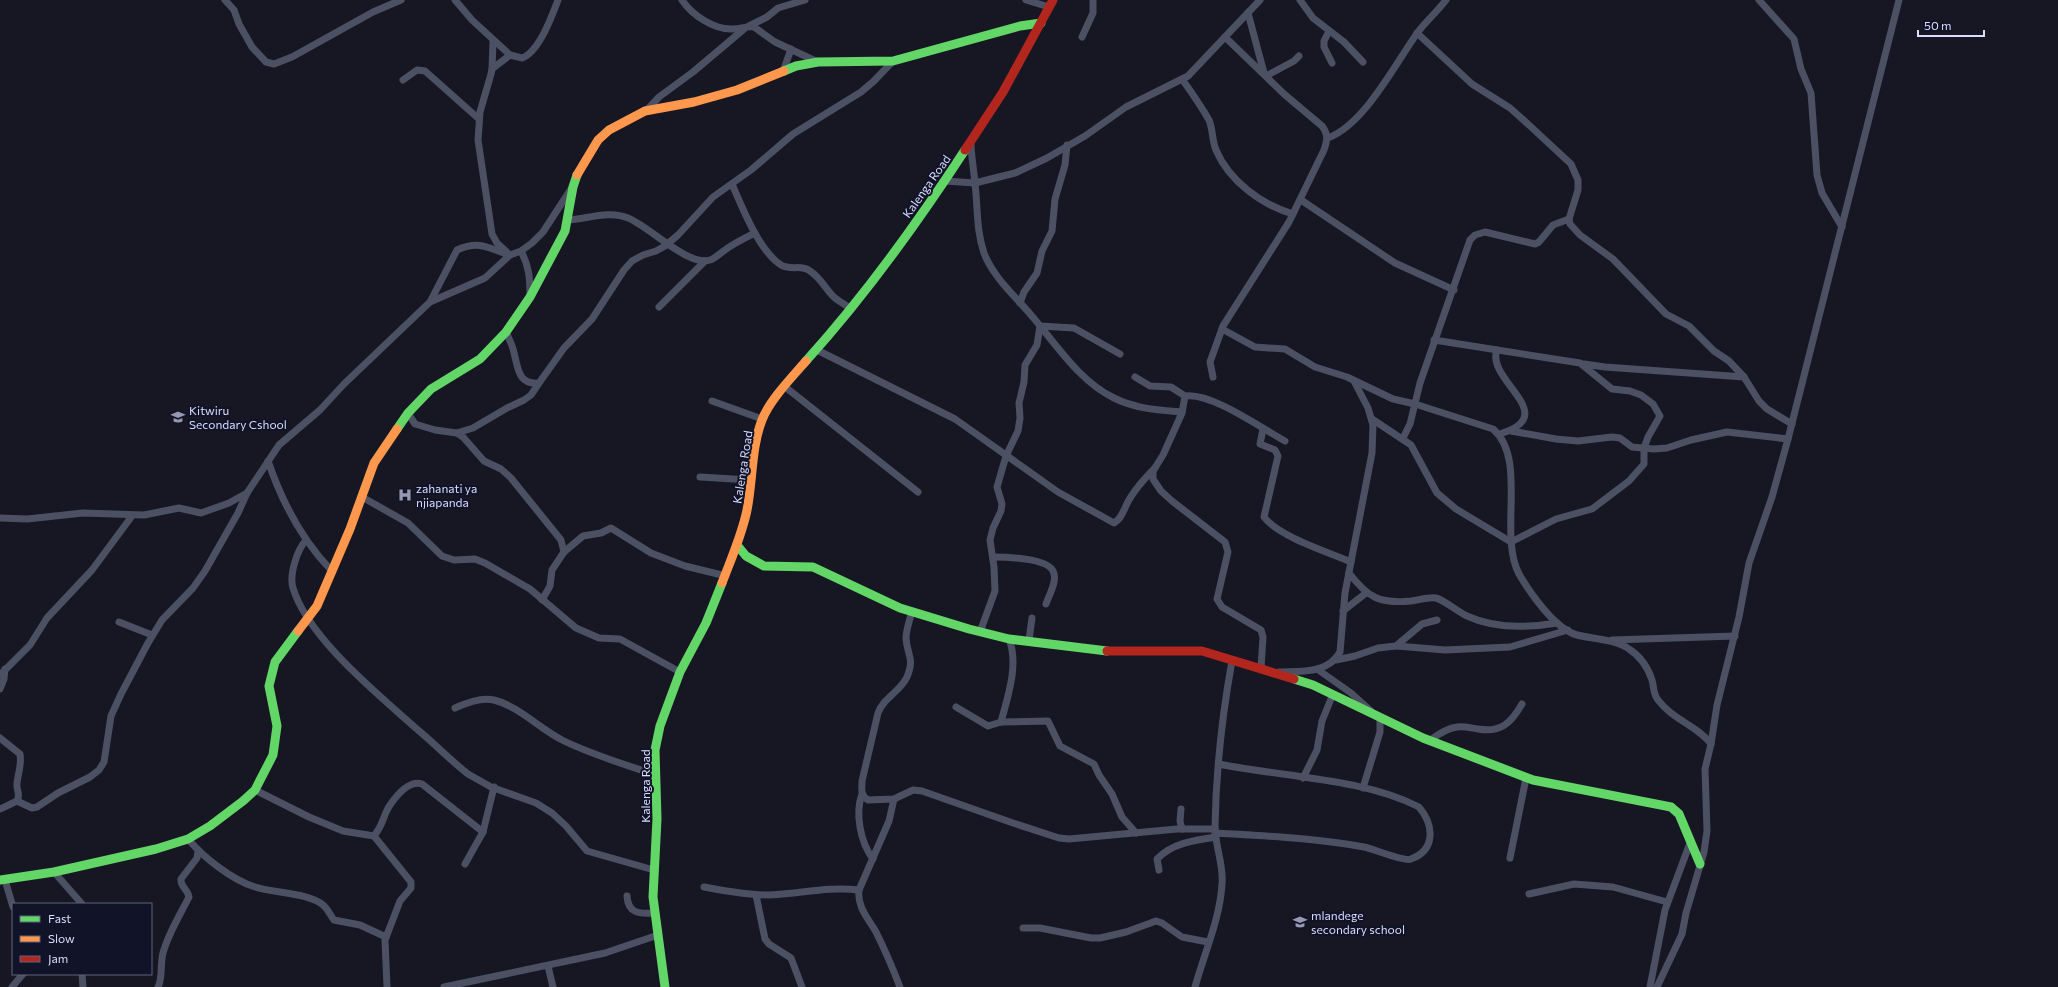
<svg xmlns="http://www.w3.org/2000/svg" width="2058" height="987" viewBox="0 0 2058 987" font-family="Commissioner,sans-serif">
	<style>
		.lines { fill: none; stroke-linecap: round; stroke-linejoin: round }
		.street { stroke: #4c5063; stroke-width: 7 }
		.fast { stroke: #63d668; stroke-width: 9 }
		.slow { stroke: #ff974d; stroke-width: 9 }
		.jam { stroke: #b3261e; stroke-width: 9 }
		.labels { text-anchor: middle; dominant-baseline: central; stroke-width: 4; stroke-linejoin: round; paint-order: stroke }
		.street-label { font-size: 12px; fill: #d9defd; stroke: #111328 }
		.poi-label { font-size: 12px; fill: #d9defd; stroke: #111328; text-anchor: start }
	</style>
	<rect width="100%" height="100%" fill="#161723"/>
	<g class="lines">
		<g class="street">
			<polyline points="225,0 234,10 239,24 252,47 266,62 274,64 292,57 373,12 401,0"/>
			<polyline points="455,0 472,20 510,55"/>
			<path d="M 682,0 C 692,15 714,30 733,29 C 740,29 747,26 754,27 L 775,42 L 818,62"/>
			<polyline points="1026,0 1049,7"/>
			<polyline points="1300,0 1313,18 1344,42 1363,62"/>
			<polyline points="1759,0 1794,39 1801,69 1811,93 1817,175 1822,193 1842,227"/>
			<polyline points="1248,13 1264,73"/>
			<polyline points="749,26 767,17 778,8 805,0"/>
			<polyline points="1329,31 1324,41 1324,47 1332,63"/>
			<polyline points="1417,33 1472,84 1510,108 1529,125 1571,164 1578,180 1578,190 1569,219 1570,224 1580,235 1613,259 1666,314 1689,326 1714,351 1729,361 1744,377 1759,401 1767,409 1792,424"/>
			<polyline points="1082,37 1093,13 1093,0"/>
			<polyline points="492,69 493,42"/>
			<polyline points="784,69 791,49"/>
			<polyline points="1266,76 1294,61 1299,56"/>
			<path d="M 1182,79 C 1192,93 1201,106 1209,120 C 1213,129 1212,141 1216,150 C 1229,181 1262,205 1293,214"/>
			<polyline points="403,80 417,70 425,71 479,119"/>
			<polyline points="646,111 659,97 693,72 744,29"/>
			<path d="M 1328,138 C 1365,124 1395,64 1418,32 C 1426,21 1437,12 1446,0"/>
			<path d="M 971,142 C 971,156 974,170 975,184 C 978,207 976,230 984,253 C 993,277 1015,296 1031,315 C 1056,344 1079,381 1114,398 C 1136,409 1159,410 1182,412"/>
			<polyline points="945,181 975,183 1015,173 1047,158 1085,136 1126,107 1188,76 1260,0"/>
			<path d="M 732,184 C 742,207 759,251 781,265 C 791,271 801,264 810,271 C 821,278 826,290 835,298 C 840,302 846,305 851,309"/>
			<polyline points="1301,200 1395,263 1454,290"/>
			<path d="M 568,220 C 587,219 609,210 628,218 C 649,226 688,267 710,260 C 716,258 720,253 725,250 C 734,243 745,238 755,233"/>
			<path d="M 521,251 C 529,266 530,278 530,295"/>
			<path d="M 510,255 L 497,243 L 492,234 L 478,140 L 480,112 L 491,74 L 492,69 L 510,55 L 522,58 C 539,52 552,16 558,0"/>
			<path d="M 430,302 L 457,250 C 477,241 486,246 506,254"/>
			<polyline points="1020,303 1024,292 1037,273 1042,251 1052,231 1055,199 1065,165 1067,145"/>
			<polyline points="659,307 705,261"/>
			<path d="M 1222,329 L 1255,347 L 1285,349 L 1315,367 L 1347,377 L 1393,399 L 1415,404 L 1493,429 C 1528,459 1498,534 1519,574 C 1530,593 1555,629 1577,635 C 1593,639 1615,639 1629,649 C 1640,656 1648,668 1652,680 C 1654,687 1653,694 1658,700 C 1673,720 1698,726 1711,744"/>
			<path d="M 506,332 C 509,339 513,346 514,353 C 518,368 518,385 539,383 L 564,348 L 592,319 L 624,270 L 632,261 L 643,255 L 656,251 L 665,246 L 678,235 L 713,197 L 751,170 L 793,134 L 861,92 L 874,81 L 893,61"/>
			<path d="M 817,350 L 955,419 L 1058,492 L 1114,523 C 1120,520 1122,514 1125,508 C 1131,493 1143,480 1155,468"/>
			<path d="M 1497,350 C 1485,380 1563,415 1500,434"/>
			<polyline points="1584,364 1605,367 1744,377"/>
			<polyline points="1135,377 1150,386 1171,387 1185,396 1182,413 1163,455 1153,471 1153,479 1161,491 1172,501 1225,542 1228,552 1217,599 1222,607 1261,630 1263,637 1261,668"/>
			<path d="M 1213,377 L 1210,362 L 1223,326 L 1289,222 L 1324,150 C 1327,141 1329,135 1322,126 L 1284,94 L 1225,37"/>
			<polyline points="784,386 918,492"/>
			<path d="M 1185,396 C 1211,392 1261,428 1285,441"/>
			<polyline points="712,401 762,419"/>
			<polyline points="408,413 415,424 435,430 457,433 463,437 484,461 501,469 511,478 561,540 564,552 552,570 550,586 542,600"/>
			<polyline points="1372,419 1411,445 1437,493 1456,509 1511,542 1556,519 1592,509 1629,481 1644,464 1644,448 1648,437 1660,416 1653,404 1641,395 1630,391 1612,389 1580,363 1434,340"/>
			<path d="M 1263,429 L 1260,444 L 1275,450 L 1278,456 L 1264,517 C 1279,537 1328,552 1351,562"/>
			<polyline points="1511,431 1556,439 1578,441 1612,437 1620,438 1632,447 1654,449 1667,448 1691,440 1727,432 1788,439"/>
			<polyline points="457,433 473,428 507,408 524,400 531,395 539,383"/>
			<polyline points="1403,438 1410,424 1420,383 1470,240 1475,235 1485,232 1535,244 1539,242 1553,225 1569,219"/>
			<path d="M 268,461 C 282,502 301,539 331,570"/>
			<polyline points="700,477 750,480"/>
			<polyline points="362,497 408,523 442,556 454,560 475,559 485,563 530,589 576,628 599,638 620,639 680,672"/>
			<polyline points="0,518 27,519 83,513 144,515 179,508 201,513 229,503 247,493"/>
			<path d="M 306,540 C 297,550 289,575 293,588 C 308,638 379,695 418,730 C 435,744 450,760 468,774 L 491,787 L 536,803 L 552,813 L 566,826 L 587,851 L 654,870"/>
			<polyline points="564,552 583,536 601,533 611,528 651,553 685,566 726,576"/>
			<path d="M 993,557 C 1006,557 1047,558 1053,571 C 1058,580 1049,595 1046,604"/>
			<path d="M 1349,573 C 1368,598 1380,604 1411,601 C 1419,600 1428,597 1436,598 C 1444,600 1458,612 1467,616 C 1495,629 1527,628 1557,623"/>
			<path d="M 912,611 C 910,619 906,630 906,638 C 907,656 915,657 907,677 C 900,692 883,698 878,713 L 862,781 C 862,789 860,795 868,800 L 894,799 L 913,790 L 922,791 L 1013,823 L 1059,838 L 1069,839 L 1177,829 L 1215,829"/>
			<polyline points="1343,611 1366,593"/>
			<polyline points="119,622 152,635"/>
			<polyline points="980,632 995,591 994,567 990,540 993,528 1001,511 1002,504 997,487 1006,456 1018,431 1020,418 1019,403 1024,382 1025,365 1037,345 1040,326 1074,328 1120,354"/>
			<polyline points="1029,640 1032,618"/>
			<polyline points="1612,640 1735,636"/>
			<polyline points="1397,646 1445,650 1510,647 1568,630"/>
			<polyline points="1336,660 1355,656 1378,648 1396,646 1422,624 1437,620"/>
			<polyline points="1317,669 1351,693 1371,711"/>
			<path d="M 1279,672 C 1301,671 1328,674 1340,652 L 1345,593 L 1372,453 L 1373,425 L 1368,408 L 1354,381"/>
			<polyline points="0,675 30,645 47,618 92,570 132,516"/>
			<polyline points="0,689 4,679 5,669"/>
			<polyline points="956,707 988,726 1001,722 1048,721 1060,746 1094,764 1099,775 1112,794 1122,817 1136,833"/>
			<path d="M 455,708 C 466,703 482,697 494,700 C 518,706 539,728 562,740 C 592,755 624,764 656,775"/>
			<path d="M 1001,722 C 1008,696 1019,664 1009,639"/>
			<path d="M 0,738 L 20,754 C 22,765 18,773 17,783 C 16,790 21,794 17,801"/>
			<path d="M 1429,741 C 1437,735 1447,728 1457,727 C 1464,726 1471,728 1478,729 C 1501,733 1511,723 1522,704"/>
			<polyline points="1303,778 1317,750 1322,721 1333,694"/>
			<polyline points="1363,788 1380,732 1380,718"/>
			<polyline points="255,790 309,817 343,831 374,836 411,882 411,888 400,901 385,940 387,987"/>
			<path d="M 862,794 C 855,813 860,842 873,859"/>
			<path d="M 894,799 L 889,821 L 859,890 C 857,907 868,918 876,932 C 885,950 893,969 900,987"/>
			<polyline points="0,809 17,801 32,808 37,807 58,793 90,777 99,770 104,762 111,716 121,694 148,643 162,620 193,588 205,571 238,513 247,493 279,445 320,410 344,384 430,302 485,278 510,255 521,251 532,243 543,232 571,189"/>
			<polyline points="1181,809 1180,821 1182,829"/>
			<path d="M 1215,833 C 1265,836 1315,838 1364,847 C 1374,849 1404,862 1411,859 C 1436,850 1434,825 1419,807 C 1362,778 1282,777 1219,764"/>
			<path d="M 374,836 C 384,824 383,815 390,805 C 397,795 409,780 422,784 L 483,832"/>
			<path d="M 188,839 C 203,857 232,880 255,887 C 273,893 310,893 323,905 C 328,909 330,915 334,920 L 360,925 L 386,937"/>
			<polyline points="1510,858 1526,778"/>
			<polyline points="465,864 483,832 494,787"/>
			<path d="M 1159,870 L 1157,859 C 1172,843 1195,840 1216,837"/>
			<polyline points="54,872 82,904"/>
			<polyline points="5,880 13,907"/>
			<path d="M 704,887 C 726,891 745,895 768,895 C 799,894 828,886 859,890"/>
			<polyline points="1529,894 1574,884 1613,887 1667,902"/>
			<polyline points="756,895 765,939 769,944 791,958 802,987"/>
			<path d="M 627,896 C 628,914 640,914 655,913"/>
			<polyline points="1023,928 1040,928 1091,938 1100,938 1126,932 1156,921 1162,923 1182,937 1208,942"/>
			<polyline points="548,966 553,987"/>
			<polyline points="82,974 83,987"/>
			<polyline points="12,987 23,974"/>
			<path d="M 158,987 C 163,978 160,964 163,953 C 168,934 180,915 189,897 C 188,889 180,887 181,879 L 197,858 L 198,851"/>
			<polyline points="444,987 605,953 658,935"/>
			<path d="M 1195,987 C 1204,954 1220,919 1222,884 C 1224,865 1215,846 1215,827 C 1216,771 1222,716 1232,661"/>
			<polyline points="1650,987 1665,910 1690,843"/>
			<polyline points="1657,987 1682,934 1686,913 1704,852 1707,831 1705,769 1711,744 1717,705 1739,617 1749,563 1772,497 1788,439 1899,0"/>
		</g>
		<g class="fast">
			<polyline points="784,71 796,66 818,62 893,61 1020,26 1041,23"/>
			<path d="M 806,361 C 864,297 918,222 965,150"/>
			<polyline points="397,429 408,413 431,389 480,359 506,332 530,297 565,231 573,187 577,175"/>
			<polyline points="737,545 746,556 764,566 813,567 900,608 969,629 1009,639 1107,651"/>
			<polyline points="1294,679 1313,685 1423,738 1533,780 1671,807 1679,814 1700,864"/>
			<polyline points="0,880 54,872 156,849 188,839 210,826 243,801 255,790 273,755 277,726 269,686 275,662 298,631"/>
			<polyline points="665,987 653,897 657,819 655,750 660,726 680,672 706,623 722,583"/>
		</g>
		<g class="slow">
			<polyline points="577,175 598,140 609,130 645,111 694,102 737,90 784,71"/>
			<path d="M 722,583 C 731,559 742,535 747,510 C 753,481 751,448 762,420 C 769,401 792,377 806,361"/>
			<polyline points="298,631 317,606 350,529 374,463 397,429"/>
		</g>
		<g class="jam">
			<polyline points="965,150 1003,92 1053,0"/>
			<polyline points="1107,651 1202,651 1294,679"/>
		</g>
	</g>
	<defs>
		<symbol id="school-bare" viewBox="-9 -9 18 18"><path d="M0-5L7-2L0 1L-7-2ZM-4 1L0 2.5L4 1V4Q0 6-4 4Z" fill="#9598b1" stroke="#111328" stroke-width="2.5" paint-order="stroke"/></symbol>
		<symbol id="hospital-bare" viewBox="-9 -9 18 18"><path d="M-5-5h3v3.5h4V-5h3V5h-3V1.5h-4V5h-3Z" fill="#9598b1" stroke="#111328" stroke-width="2.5" paint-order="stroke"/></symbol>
	</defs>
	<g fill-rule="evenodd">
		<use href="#school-bare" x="168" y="407" width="20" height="20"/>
		<use href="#hospital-bare" x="395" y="485" width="20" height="20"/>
		<use href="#school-bare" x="1290" y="912" width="20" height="20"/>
	</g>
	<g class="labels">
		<g class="street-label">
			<text transform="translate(926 186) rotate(-55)">Kalenga Road</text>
			<text transform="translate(742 467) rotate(-81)">Kalenga Road</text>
			<text transform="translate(645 786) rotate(-90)">Kalenga Road</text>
		</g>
		<g class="poi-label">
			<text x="189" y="410">Kitwiru<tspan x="189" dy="14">Secondary Cshool</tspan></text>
			<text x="416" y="488">zahanati ya<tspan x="416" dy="14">njiapanda</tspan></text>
			<text x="1311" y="915">mlandege<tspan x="1311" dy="14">secondary school</tspan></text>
		</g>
	</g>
	<rect x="12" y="903" width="140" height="72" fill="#111328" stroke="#61647d"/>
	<rect x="20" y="916" width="20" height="6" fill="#63d668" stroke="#61647d"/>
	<text x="48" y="923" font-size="12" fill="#d9defd">Fast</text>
	<rect x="20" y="936" width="20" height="6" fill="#ff974d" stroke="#61647d"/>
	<text x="48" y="943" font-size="12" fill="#d9defd">Slow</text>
	<rect x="20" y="956" width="20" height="6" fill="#b3261e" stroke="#61647d"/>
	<text x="48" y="963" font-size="12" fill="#d9defd">Jam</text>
	<path d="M1918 30v6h66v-6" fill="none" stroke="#d9defd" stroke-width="2"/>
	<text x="1924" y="30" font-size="12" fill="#d9defd" stroke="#111328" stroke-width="3" paint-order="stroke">50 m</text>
</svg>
